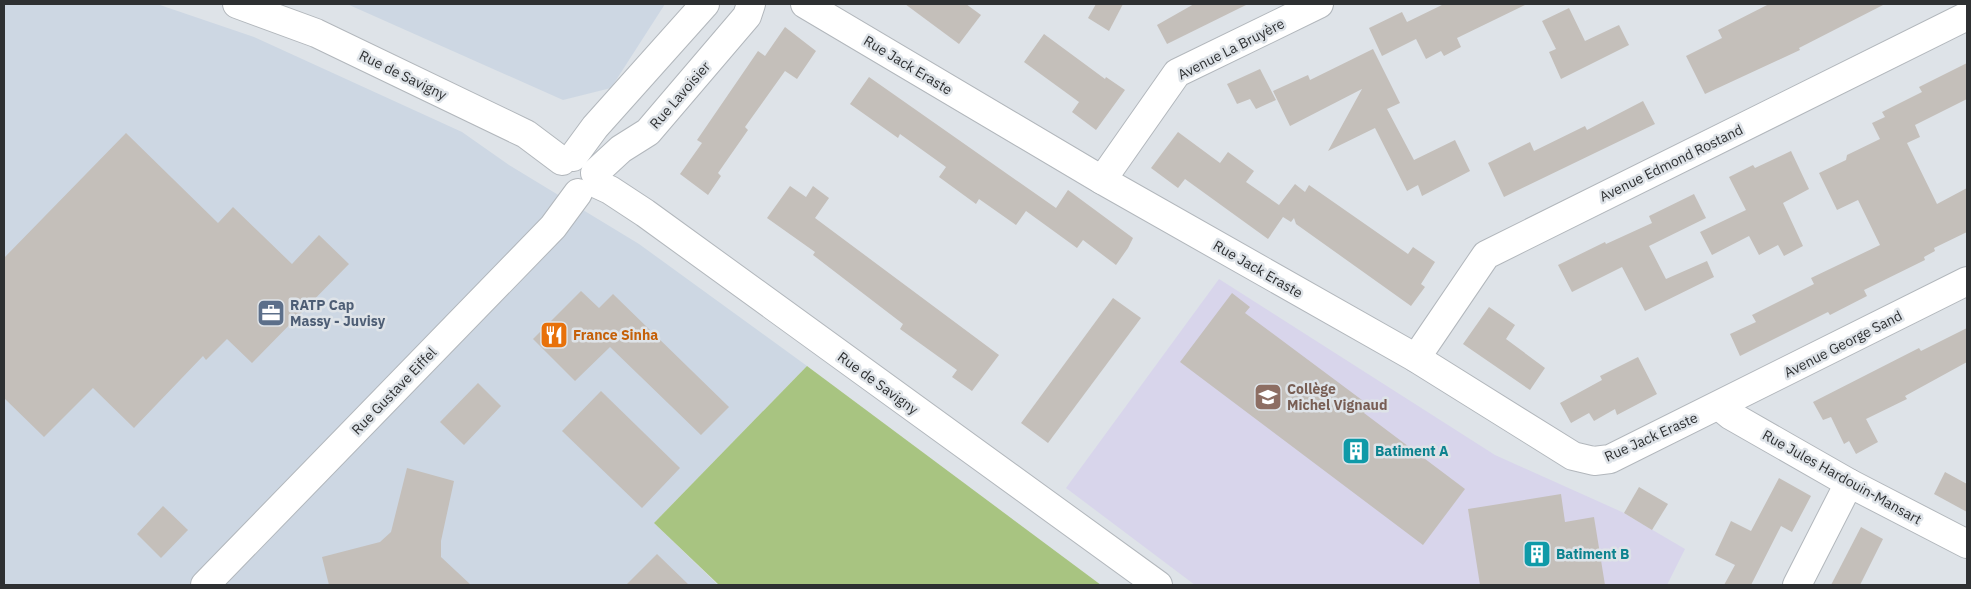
<svg xmlns="http://www.w3.org/2000/svg" width="1971" height="589" viewBox="0 0 1971 589" font-family="'IBM Plex Sans',sans-serif">
	<style>
		.built { fill: #cdd7e3 }
		.education { fill: #d8d5eb }
		.green { fill: #a8c481 }
		.building { fill: #c4bfba }
		.lines { fill: none; stroke-linecap: round; stroke-linejoin: round }
		.minor-casing { stroke: #b2b7bc; stroke-width: 30 }
		.minor { stroke: #fff; stroke-width: 28 }
		.labels { text-anchor: middle; dominant-baseline: central; stroke-width: 5; stroke-linejoin: round; paint-order: stroke }
		.street-label { font-size: 14px; fill: #2e3032; stroke: #dee3e8 }
		.service-label { font-size: 14px; font-weight: bold; fill: #4e5e75; stroke: #dee3e8; text-anchor: start }
		.food-label { font-size: 14px; font-weight: bold; fill: #c56008; stroke: #dee3e8; text-anchor: start }
		.education-label { font-size: 14px; font-weight: bold; fill: #785e54; stroke: #dee3e8; text-anchor: start }
		.culture-label { font-size: 14px; font-weight: bold; fill: #0d838f; stroke: #dee3e8; text-anchor: start }
	</style>
	<rect width="100%" height="100%" fill="#dee3e8"/>
	<g class="built">
		<polygon points="4,4 157,4 254,37 462,132 509,165 639,244 807,366 654,523 718,585 4,585"/>
		<polygon points="347,4 665,4 611,88 563,100"/>
	</g>
	<polygon class="education" points="1219,279 1495,455 1622,512 1685,549 1667,585 1195,585 1066,488"/>
	<polygon class="green" points="807,366 1101,585 719,585 654,523"/>
	<g class="building">
		<polygon points="905,4 966,4 981,15 959,44"/>
		<polygon points="1096,4 1123,4 1109,31 1088,18"/>
		<polygon points="1194,4 1248,4 1167,44 1157,25"/>
		<polygon points="1444,4 1527,4 1457,38 1461,47 1444,56 1441,51 1426,59 1416,39 1382,56 1369,28 1402,12 1407,22"/>
		<polygon points="1769,4 1885,4 1799,48 1800,50 1705,94 1686,56 1722,38 1718,30"/>
		<polygon points="1569,8 1585,41 1619,25 1629,45 1561,79 1549,52 1556,49 1542,21"/>
		<polygon points="785,27 816,51 797,79 785,71 745,127 748,130 718,173 721,176 708,195 680,174 702,143 697,140 758,51 765,56"/>
		<polygon points="1044,34 1105,79 1106,77 1125,90 1096,130 1072,112 1079,102 1024,62"/>
		<polygon points="1373,49 1400,103 1387,109 1414,160 1455,140 1470,171 1422,196 1418,185 1407,191 1375,128 1328,151 1362,89 1290,126 1273,91 1308,75 1310,80"/>
		<polygon points="1967,63 1967,99 1915,125 1920,137 1907,143 1937,204 1967,188 1967,232 1934,248 1935,251 1924,257 1925,260 1864,290 1867,296 1830,315 1828,312 1740,356 1730,334 1756,322 1752,315 1814,284 1811,278 1880,245 1858,200 1837,210 1819,173 1846,160 1847,155 1880,139 1872,123 1885,117 1882,112 1922,92 1919,87"/>
		<polygon points="1260,69 1276,100 1256,109 1250,99 1237,104 1227,84"/>
		<polygon points="869,77 1056,208 1068,190 1133,238 1128,248 1116,265 1083,240 1077,248 1026,211 1016,225 979,199 976,204 939,177 946,167 900,134 898,138 850,104"/>
		<polygon points="1643,101 1655,124 1504,197 1488,163 1530,142 1534,151 1585,126 1587,130"/>
		<polygon points="1178,132 1220,163 1228,152 1254,171 1246,182 1279,205 1295,184 1305,192 1309,185 1408,254 1413,247 1435,262 1421,284 1425,287 1411,306 1296,224 1294,218 1291,222 1283,217 1268,239 1185,179 1178,188 1151,168"/>
		<polygon points="126,133 218,223 233,207 292,264 319,235 349,264 252,363 227,339 206,360 203,356 134,428 93,388 44,437 4,398 4,258"/>
		<polygon points="1791,151 1809,189 1783,203 1803,246 1784,256 1778,245 1759,255 1749,236 1712,255 1700,232 1746,210 1729,177 1753,165 1755,168"/>
		<polygon points="790,186 806,197 813,186 829,198 815,218 999,355 972,391 952,377 957,370 900,329 903,324 813,255 815,252 767,218"/>
		<polygon points="1694,194 1706,218 1649,246 1666,279 1707,261 1714,277 1645,311 1622,267 1572,292 1558,265 1605,242 1606,244 1652,223 1649,216"/>
		<polygon points="581,291 599,308 613,294 729,407 701,435 610,347 575,381 533,339"/>
		<polygon points="1232,293 1250,307 1245,313 1370,406 1364,413 1465,489 1423,545 1180,362"/>
		<polygon points="1113,298 1141,318 1048,443 1021,423"/>
		<polygon points="1489,307 1515,325 1506,339 1545,368 1530,390 1463,344"/>
		<polygon points="1967,328 1967,362 1905,396 1907,399 1866,419 1878,442 1856,454 1849,441 1844,444 1831,417 1823,420 1813,402 1919,348 1921,351"/>
		<polygon points="1638,357 1657,394 1617,415 1615,409 1594,421 1589,413 1571,423 1560,403 1602,380 1600,376"/>
		<polygon points="478,383 501,406 464,445 440,422"/>
		<polygon points="601,391 680,468 642,508 562,431"/>
		<polygon points="407,468 454,481 441,541 441,557 471,585 329,585 322,557 380,542 391,532"/>
		<polygon points="1945,472 1967,484 1967,512 1934,494"/>
		<polygon points="1779,478 1811,496 1792,532 1781,526 1751,585 1724,585 1735,565 1715,555 1731,521 1751,531"/>
		<polygon points="1639,487 1668,504 1652,530 1624,513"/>
		<polygon points="1561,494 1565,522 1594,517 1605,585 1480,585 1468,509"/>
		<polygon points="163,506 188,530 161,558 137,534"/>
		<polygon points="1861,527 1883,539 1860,585 1831,585"/>
		<polygon points="657,554 689,585 626,585"/>
	</g>
	<g class="lines">
		<defs>
			<g id="minor">
				<polyline points="237,4 316,33 526,134 562,161"/>
				<polyline points="805,4 1102,180 1416,358 1573,456 1594,461 1610,459 1967,281"/>
				<polyline points="573,157 595,127 705,4"/>
				<polyline points="595,173 621,149 648,132 747,16 751,4"/>
				<polyline points="1102,180 1177,73 1319,4"/>
				<polyline points="597,184 610,190 645,213 1158,585"/>
				<polyline points="1416,358 1486,255 1967,16"/>
				<polyline points="1719,406 1730,415 1849,483 1967,544"/>
				<polyline points="205,585 553,227 578,193"/>
				<polyline points="1797,585 1849,483"/>
			</g>
		</defs>
		<use href="#minor" class="minor-casing"/>
		<use href="#minor" class="minor"/>
	</g>
	<defs>
		<symbol id="office-square" viewBox="-11 -11 22 22"><rect x="-9" y="-9" width="18" height="18" rx="4" fill="#5c6f8a" stroke="#dee3e8"/><path d="M-6-3h4V-5.5h4V-3h4V5H-6ZM-1-4.5V-3h2v-1.5ZM-6 0V1H6V0Z" fill="#fff"/></symbol>
		<symbol id="restaurant-square" viewBox="-11 -11 22 22"><rect x="-9" y="-9" width="18" height="18" rx="4" fill="#e8710a" stroke="#dee3e8"/><path d="M-5-6h1v4h1v-4h1v4h1v-4h1v5L-1.5 .5V6h-2V.5L-5-1ZM5-6V6H3V1.5H1.5Q1.5-4 5-6Z" fill="#fff"/></symbol>
		<symbol id="school-square" viewBox="-11 -11 22 22"><rect x="-9" y="-9" width="18" height="18" rx="4" fill="#8d6e63" stroke="#dee3e8"/><path d="M0-5L7-2L0 1L-7-2ZM-4 1L0 2.5L4 1V4Q0 6-4 4Z" fill="#fff"/></symbol>
		<symbol id="building-square" viewBox="-11 -11 22 22"><rect x="-9" y="-9" width="18" height="18" rx="4" fill="#0f9aa8" stroke="#dee3e8"/><path d="M-4-6H4V6H1V3H-1V6H-4ZM-2.5-4.3h1.7v1.8h-1.7ZM.8-4.3h1.7v1.8H.8ZM-2.5-1h1.7V.8h-1.7ZM.8-1h1.7V.8H.8Z" fill="#fff"/></symbol>
	</defs>
	<g fill-rule="evenodd">
		<use href="#office-square" x="255" y="297" width="32" height="32"/>
		<use href="#restaurant-square" x="538" y="319" width="32" height="32"/>
		<use href="#school-square" x="1252" y="381" width="32" height="32"/>
		<use href="#building-square" x="1340" y="435" width="32" height="32"/>
		<use href="#building-square" x="1521" y="538" width="32" height="32"/>
	</g>
	<g class="labels">
		<g class="street-label">
			<text transform="translate(1231 49) rotate(-27)">Avenue La Bruyère</text>
			<text transform="translate(908 65) rotate(31)">Rue Jack Eraste</text>
			<text transform="translate(403 75) rotate(26)">Rue de Savigny</text>
			<text transform="translate(680 95) rotate(-49)">Rue Lavoisier</text>
			<text transform="translate(1671 163) rotate(-26)">Avenue Edmond Rostand</text>
			<text transform="translate(1258 269) rotate(30)">Rue Jack Eraste</text>
			<text transform="translate(1843 344) rotate(-27)">Avenue George Sand</text>
			<text transform="translate(878 383) rotate(36)">Rue de Savigny</text>
			<text transform="translate(394 391) rotate(-46)">Rue Gustave Eiffel</text>
			<text transform="translate(1651 437) rotate(-24)">Rue Jack Eraste</text>
			<text transform="translate(1842 477) rotate(29)">Rue Jules Hardouin-Mansart</text>
		</g>
		<g class="service-label">
			<text x="290" y="305">RATP Cap<tspan x="290" dy="16">Massy - Juvisy</tspan></text>
		</g>
		<g class="food-label">
			<text x="573" y="335">France Sinha</text>
		</g>
		<g class="education-label">
			<text x="1287" y="389">Collège<tspan x="1287" dy="16">Michel Vignaud</tspan></text>
		</g>
		<g class="culture-label">
			<text x="1375" y="451">Batiment A</text>
			<text x="1556" y="554">Batiment B</text>
		</g>
	</g>
	<rect width="1971" height="589" fill="none" stroke="#2e3032" stroke-width="10"/>
</svg>
